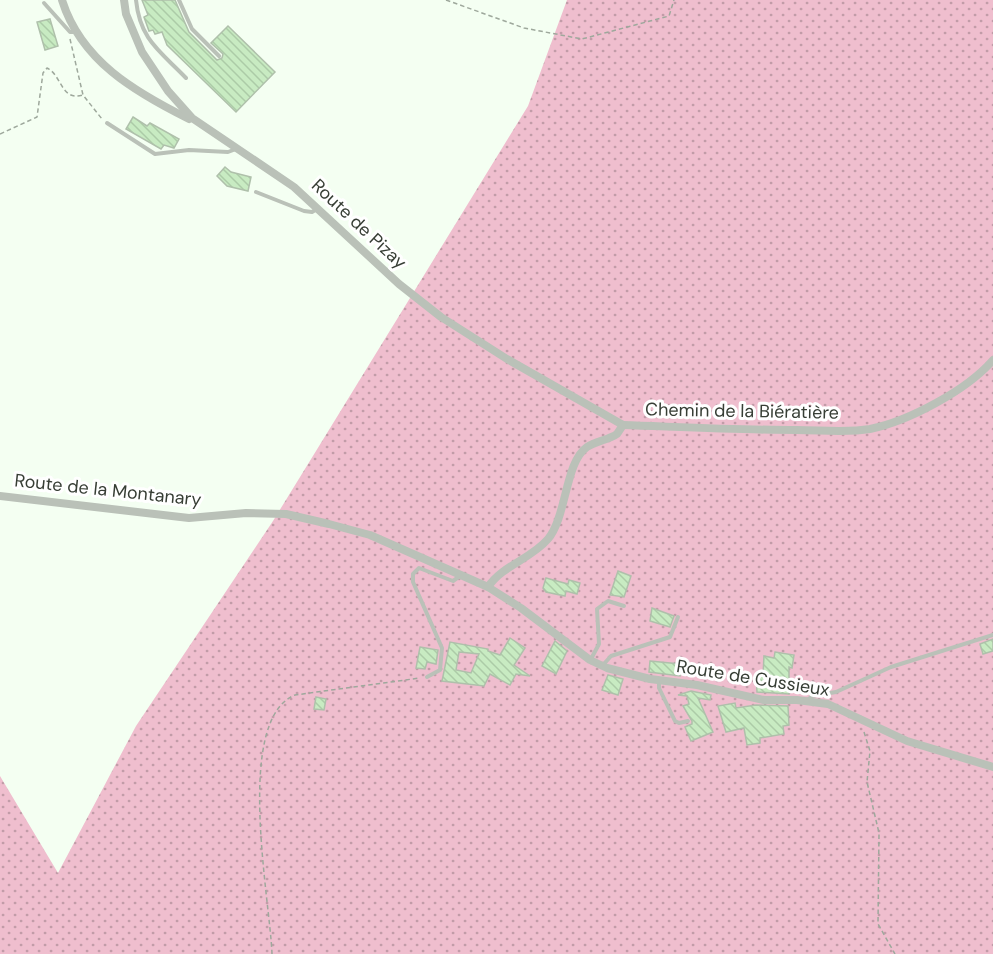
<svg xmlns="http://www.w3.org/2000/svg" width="993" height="954" viewBox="0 0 993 954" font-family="'DM Sans',sans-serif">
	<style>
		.grass { fill: url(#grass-dots) }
		.building { fill: url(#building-back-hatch); stroke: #afc0ab; stroke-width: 1.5; fill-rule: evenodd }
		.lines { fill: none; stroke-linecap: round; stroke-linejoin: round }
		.path { stroke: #9ea89c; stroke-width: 1.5; stroke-dasharray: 4.5 3; stroke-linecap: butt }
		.service { stroke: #bac1b8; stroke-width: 4 }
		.minor { stroke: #bac1b8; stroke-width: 8 }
		.labels { text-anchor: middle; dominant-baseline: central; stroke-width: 6; stroke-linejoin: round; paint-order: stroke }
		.street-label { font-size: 18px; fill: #373e35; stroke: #fff }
	</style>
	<defs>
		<pattern id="grass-dots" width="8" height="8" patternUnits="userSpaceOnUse" patternTransform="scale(1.5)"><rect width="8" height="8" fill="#efbece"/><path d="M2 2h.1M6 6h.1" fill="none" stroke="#c29ca8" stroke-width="1.8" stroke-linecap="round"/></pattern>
		<pattern id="building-back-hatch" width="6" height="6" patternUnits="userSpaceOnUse" patternTransform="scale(1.5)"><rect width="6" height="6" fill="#c8ebc2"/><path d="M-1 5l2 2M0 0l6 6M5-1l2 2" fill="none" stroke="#accba7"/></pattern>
	</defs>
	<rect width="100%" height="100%" fill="#f4fff2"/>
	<polygon class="grass" points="567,0 993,0 993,954 0,954 0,776 58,873 136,726 273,521 528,106"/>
	<g class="building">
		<polygon points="142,0 175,0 189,32 217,60 222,58 223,54 211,43 228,26 275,72 236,112 167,45 162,32 155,34 153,30 149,31 144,17 148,15"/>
		<polygon points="50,19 58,46 45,50 37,22"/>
		<polygon points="133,117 147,126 150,123 179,139 174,148 164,145 161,149 126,129"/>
		<polygon points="225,167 231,172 251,177 248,191 227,186 217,176"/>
		<polygon points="618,571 631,576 624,597 610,595"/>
		<polygon points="546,578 568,584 569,580 580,583 577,594 566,591 565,596 546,592 543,588"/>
		<polygon points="652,608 674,616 670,627 650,621"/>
		<path d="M 510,638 L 525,648 L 514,665 L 530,676 L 516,674 L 510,685 L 490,674 L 484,686 L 442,681 L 450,642 L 488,649 L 488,651 L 500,655 ZM 459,652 L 479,654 L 471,673 L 456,670 Z"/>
		<polygon points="993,639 993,651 983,654 980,644"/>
		<polygon points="555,641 567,651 556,674 542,666"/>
		<polygon points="420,647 438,650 436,664 427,662 425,669 416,668"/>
		<polygon points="775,652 794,655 792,668 789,667 789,694 757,692 756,675 763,675 764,656 774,658"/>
		<polygon points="650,661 680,664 680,676 649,672"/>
		<polygon points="608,675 623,679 618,695 602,690"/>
		<polygon points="691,691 711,695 710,700 698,698 713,732 691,741 685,727 692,724 692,721 683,706 689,704 687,696 678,695"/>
		<polygon points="316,697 326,699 324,710 314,709"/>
		<polygon points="735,703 736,708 756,705 788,706 789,725 783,726 784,734 760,738 760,743 747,745 744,728 726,732 718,706"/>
	</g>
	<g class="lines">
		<g class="path">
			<polyline points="446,0 524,28 582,39 669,16 674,0"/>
			<polyline points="70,39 83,95 102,119"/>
			<path d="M 0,134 L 37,117 L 43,73 L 47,68 C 62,75 61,102 83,95"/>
			<polyline points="864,732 870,751 867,782 879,833 878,924 895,954"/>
			<path d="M 272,954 C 270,899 234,720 295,695 L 420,678"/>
		</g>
		<g class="service">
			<path d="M 136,0 C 140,40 160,51 186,78"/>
			<polyline points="179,0 192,29 219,56"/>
			<polyline points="44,3 70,32 75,32"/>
			<polyline points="107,123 155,154 189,150 228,152 236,149"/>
			<polyline points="256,192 304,211 312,212 317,209"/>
			<polyline points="591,659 599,644 597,609 608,601 624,606"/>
			<polyline points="603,665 611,656 670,637 678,617"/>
			<polyline points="427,677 440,670 442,648 413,582 413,574 419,568 453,581 460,576"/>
			<polyline points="659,681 659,688 675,721 679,723 688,721"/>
			<polyline points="808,700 812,696 836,692 891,667 993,635"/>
		</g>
		<g class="minor">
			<path d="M 62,0 C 81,61 135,92 189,119"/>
			<polyline points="124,0 126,14 142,52 168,91 192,118 294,187 399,284 441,317 507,359 623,425"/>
			<path d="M 623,425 C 681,427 739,430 797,430 C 821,430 847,433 870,429 C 909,421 967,390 993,360"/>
			<polyline points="0,496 189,518 246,513 286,514 329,524 370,535 488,587 521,608 590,660 607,668 650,679 697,685 764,700 797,700 828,704 907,741 993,767"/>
			<path d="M 488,587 C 503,565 531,559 548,539 C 567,516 565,462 587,447 C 596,441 608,440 617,434 L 623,425"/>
		</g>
	</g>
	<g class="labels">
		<g class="street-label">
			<text transform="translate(359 224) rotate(43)">Route de Pizay</text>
			<text transform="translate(742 411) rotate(1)">Chemin de la Biératière</text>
			<text transform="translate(108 490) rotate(6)">Route de la Montanary</text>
			<text transform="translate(753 678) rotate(9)">Route de Cussieux</text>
		</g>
	</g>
</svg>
